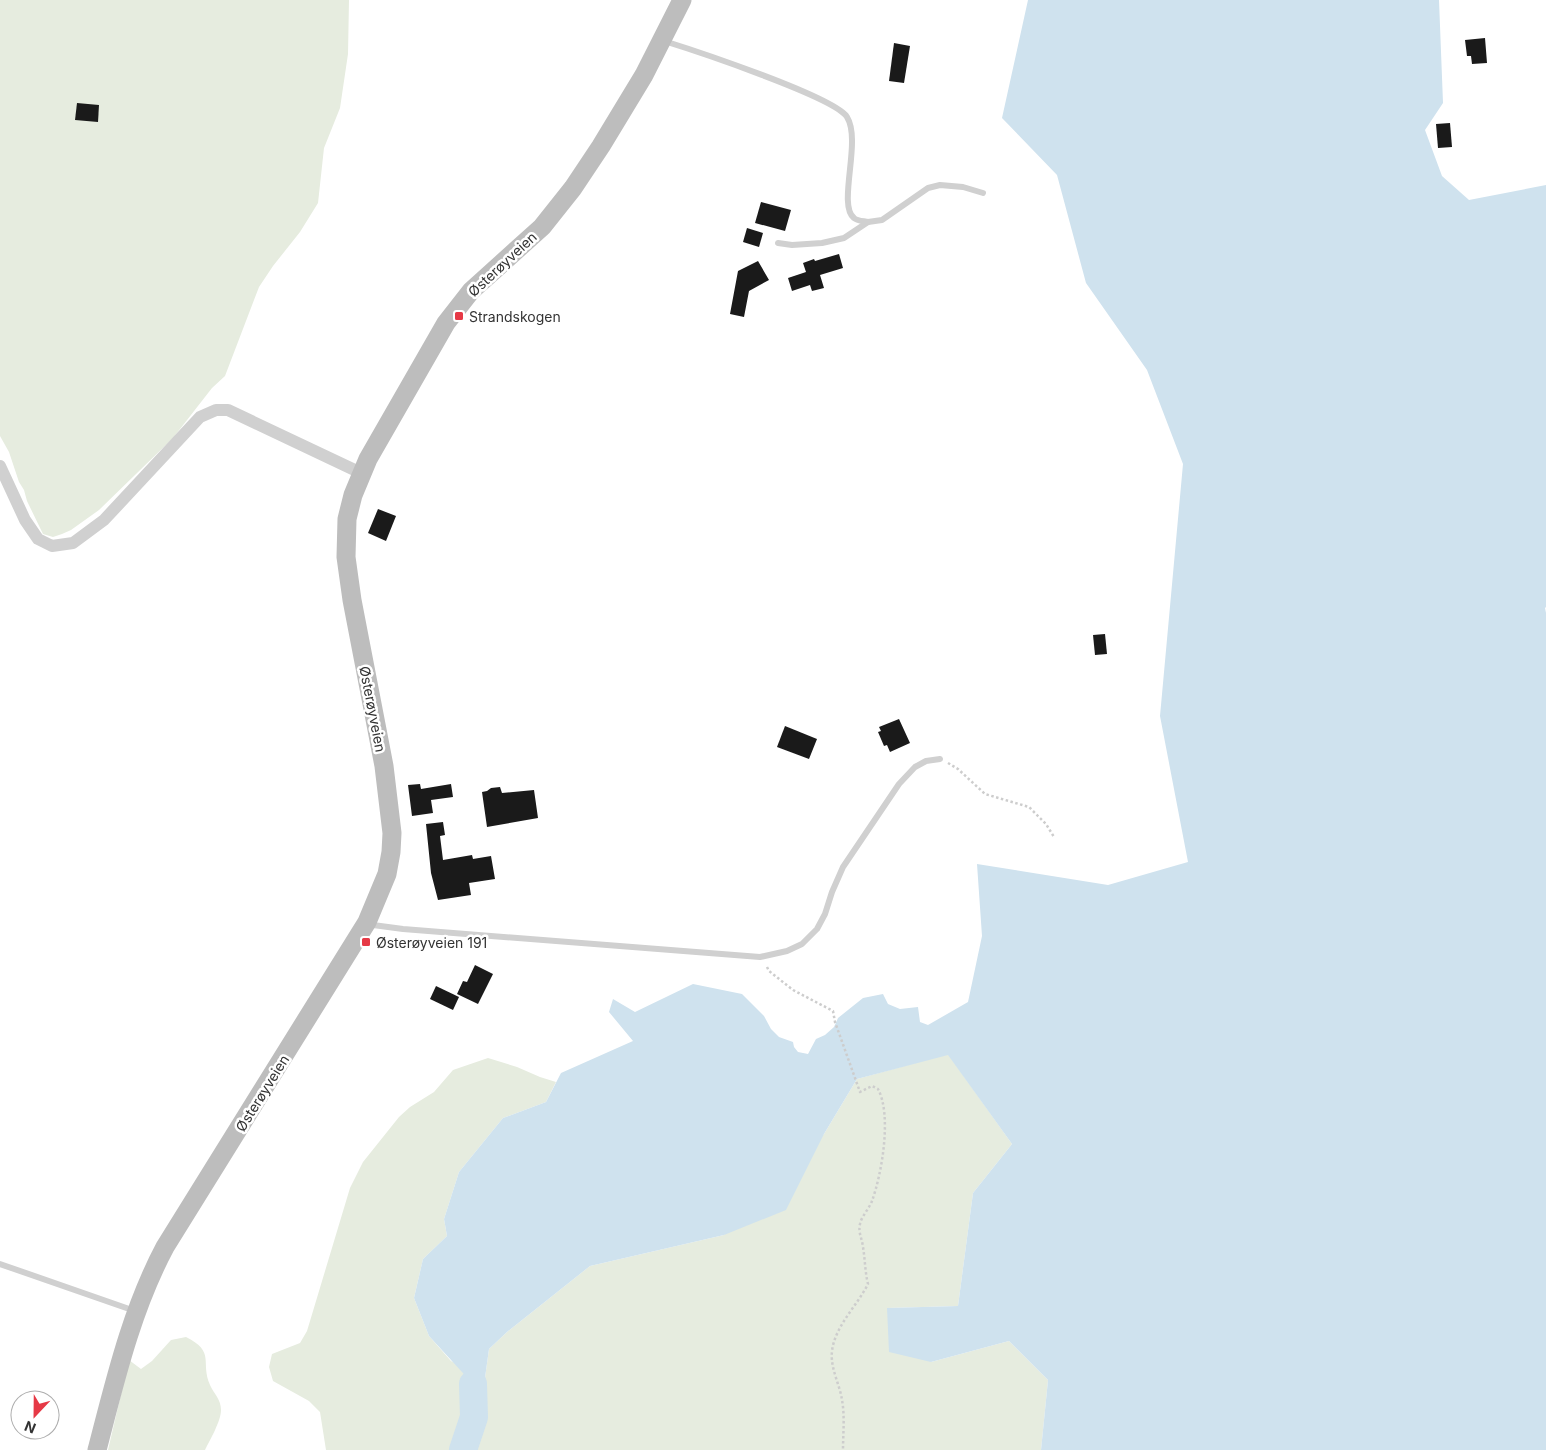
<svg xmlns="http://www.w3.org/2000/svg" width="1546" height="1450" viewBox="0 0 1546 1450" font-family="Inter,sans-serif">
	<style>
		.green { fill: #e6ecdf }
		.water { fill: #cfe2ee }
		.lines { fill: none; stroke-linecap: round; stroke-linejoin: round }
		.river { stroke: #cfe2ee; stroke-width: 28 }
		.building { fill: #1a1a1a }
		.path { stroke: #cdcdcd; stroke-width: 2.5; stroke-dasharray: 2.5 2.5; stroke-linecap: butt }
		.lane { stroke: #d0d0d0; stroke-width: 6 }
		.street { stroke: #d0d0d0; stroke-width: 12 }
		.secondary { stroke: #bdbdbd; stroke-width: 19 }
		.poi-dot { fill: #e63946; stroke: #fff; stroke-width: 2 }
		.labels { text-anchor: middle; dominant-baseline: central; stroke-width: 5; stroke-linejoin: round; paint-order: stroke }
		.street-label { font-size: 14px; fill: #333; stroke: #fff }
		.poi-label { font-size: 14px; fill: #333; stroke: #fff; text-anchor: start }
	</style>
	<rect width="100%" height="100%" fill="#fff"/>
	<g class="green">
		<polygon points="0,0 349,0 348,54 340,108 324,148 318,203 300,232 273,266 259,287 225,376 212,388 173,438 99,510 71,530 62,534 53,537 43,534 27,501 24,490 19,482 9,452 0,436"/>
		<polygon points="948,1054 1012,1144 973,1193 958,1306 887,1308 931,1362 1009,1341 1048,1380 1041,1450 326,1450 320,1412 309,1401 273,1381 269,1367 272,1354 300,1343 307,1331 350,1188 363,1162 399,1117 410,1107 434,1092 453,1070 488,1058 517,1067 540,1077 556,1082 546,1102 503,1118 459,1172 444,1219 447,1236 423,1259 414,1298 429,1336 451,1361 485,1378 489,1349 507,1332 590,1266 724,1235 824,1134 857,1079"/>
		<path d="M 186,1337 C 216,1352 200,1362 210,1385 C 214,1394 221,1399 221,1410 C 221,1421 210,1440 205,1450 L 108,1450 L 129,1360 L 141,1369 L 152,1361 L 171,1340 Z"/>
	</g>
	<polygon class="water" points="1028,0 1439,0 1443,103 1425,130 1442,176 1469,200 1546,185 1546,607 1545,608 1546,613 1546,1450 1041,1450 1048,1380 1009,1341 931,1362 889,1352 887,1308 958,1306 973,1193 1012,1144 948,1055 857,1079 824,1134 786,1210 724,1235 590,1266 507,1332 489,1349 485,1378 473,1384 429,1336 414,1298 423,1259 447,1236 444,1219 459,1172 503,1118 546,1102 561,1073 633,1041 609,1012 613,999 635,1012 693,984 742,994 764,1016 771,1029 779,1037 793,1042 794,1047 798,1052 808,1054 816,1039 825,1035 834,1027 838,1018 863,998 883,994 888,1004 900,1009 918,1007 920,1022 928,1025 968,1002 982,936 977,864 1108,885 1188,862 1160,716 1183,464 1147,370 1086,283 1057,175 1002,118"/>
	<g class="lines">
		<polyline class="river" points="463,1450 474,1417 473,1384"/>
	</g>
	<g class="building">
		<polygon points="1485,38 1487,63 1472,64 1471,56 1467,56 1465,40"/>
		<polygon points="894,43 910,46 904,83 889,81"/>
		<polygon points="77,103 99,105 98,122 75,120"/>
		<polygon points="1450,123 1452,147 1438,148 1436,124"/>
		<polygon points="761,202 791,210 785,231 755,223"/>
		<polygon points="747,228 763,233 759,247 743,242"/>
		<polygon points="839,254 843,268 820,275 824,288 812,291 810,285 792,291 788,278 806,272 803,263 814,259 815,261"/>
		<polygon points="758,261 769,280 749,291 744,317 730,314 738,271"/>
		<polygon points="378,509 396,516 386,541 368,533"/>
		<polygon points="1105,634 1107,654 1095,655 1093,635"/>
		<polygon points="899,719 910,743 890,752 887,745 884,746 878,732 881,731 879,727"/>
		<polygon points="785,726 817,739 809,759 777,747"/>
		<polygon points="420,784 421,789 451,784 453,797 431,800 433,813 412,816 408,785"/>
		<polygon points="500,787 502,793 534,790 538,818 487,827 482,792 487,791 491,788"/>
		<polygon points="443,822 445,835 440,836 443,860 472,855 473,859 491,856 495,879 469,883 471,895 438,900 431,873 426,824"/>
		<polygon points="475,965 493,974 478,1004 457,994 463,981 467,982"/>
		<polygon points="436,986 459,997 453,1010 430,999"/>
	</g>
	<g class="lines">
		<g class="path">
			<polyline points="948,763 958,769 985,794 1029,807 1046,824 1054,837"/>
			<path d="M 767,967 L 769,971 L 793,990 L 833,1011 L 835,1022 L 860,1092 L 872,1086 L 878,1089 C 892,1115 882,1173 872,1201 C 869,1209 861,1217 860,1224 C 858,1233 862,1238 863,1247 C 865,1259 865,1272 868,1284 C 857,1306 835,1326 832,1351 C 830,1368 840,1385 842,1400 C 845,1416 843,1434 843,1450"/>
		</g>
		<g class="lane">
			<path d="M 664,41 C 693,50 835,97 847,117 C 862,141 837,205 854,218 C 857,221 864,221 868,222"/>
			<polyline points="778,243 792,245 822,243 844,238 868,222 882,220 928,188 940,185 963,187 983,193"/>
			<polyline points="368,923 373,925 403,929 760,957 787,951 802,944 817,929 825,914 832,892 843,867 899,784 915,767 926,761 940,759"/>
			<polyline points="0,1264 135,1311"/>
		</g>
		<polyline class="street" points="0,466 25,520 38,539 52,546 73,543 104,520 200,417 216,410 228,410 361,473"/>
		<path class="secondary" d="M 97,1450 C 115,1381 131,1311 165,1247 L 367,922 L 387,874 L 391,852 L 392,833 L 384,766 L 352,600 L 346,557 L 347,519 L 353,495 L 368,459 L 446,323 L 471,291 L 542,227 L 573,188 L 601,146 L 644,75 L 682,0"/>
	</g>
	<g class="poi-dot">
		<rect x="454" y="311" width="10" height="10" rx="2.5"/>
		<rect x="361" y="937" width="10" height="10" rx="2.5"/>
	</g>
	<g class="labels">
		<g class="street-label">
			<text transform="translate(502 264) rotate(-43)">Østerøyveien</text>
			<text transform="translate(373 709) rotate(79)">Østerøyveien</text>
			<text transform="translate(262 1093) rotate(-58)">Østerøyveien</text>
		</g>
		<g class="poi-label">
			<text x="469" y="316">Strandskogen</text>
			<text x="376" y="942">Østerøyveien 191</text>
		</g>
	</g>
	<g transform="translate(35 1415) rotate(202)"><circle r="24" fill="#ffffff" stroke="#adadad"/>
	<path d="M0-4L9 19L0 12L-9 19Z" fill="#e63946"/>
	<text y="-8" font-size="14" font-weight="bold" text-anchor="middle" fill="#333333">N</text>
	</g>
</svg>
